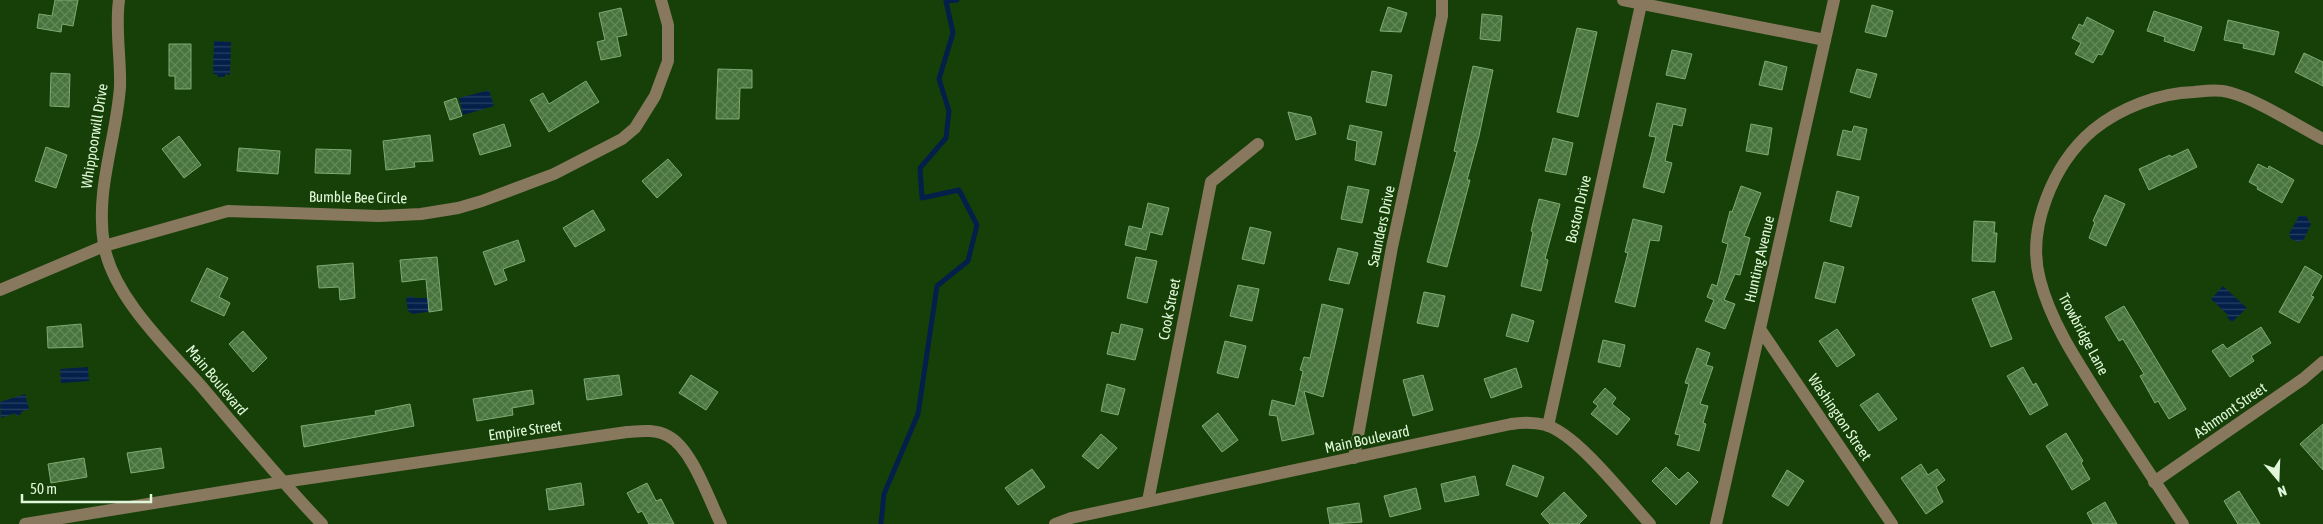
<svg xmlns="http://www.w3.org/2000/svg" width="2323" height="524" viewBox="0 0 2323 524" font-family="'Asap Condensed',sans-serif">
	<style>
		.water { fill: url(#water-rules) }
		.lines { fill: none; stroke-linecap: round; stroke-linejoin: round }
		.stream { stroke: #041f4a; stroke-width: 5 }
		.building { fill: url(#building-cross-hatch); stroke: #7eab72 }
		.minor { stroke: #88785e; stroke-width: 12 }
		.labels { text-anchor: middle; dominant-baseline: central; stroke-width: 4.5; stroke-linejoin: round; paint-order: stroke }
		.street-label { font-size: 15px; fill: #e0f8d9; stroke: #174009 }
	</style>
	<defs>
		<pattern id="water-rules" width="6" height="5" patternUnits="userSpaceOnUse" patternTransform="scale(1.25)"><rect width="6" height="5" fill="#041f4a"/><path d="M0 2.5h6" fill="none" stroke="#284064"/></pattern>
		<pattern id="building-cross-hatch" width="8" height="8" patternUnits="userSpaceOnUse" patternTransform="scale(1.25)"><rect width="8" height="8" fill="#4a743e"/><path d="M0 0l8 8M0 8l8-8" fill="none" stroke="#648959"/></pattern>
	</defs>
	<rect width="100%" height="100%" fill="#174009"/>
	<g class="water">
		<polygon points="214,41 231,42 230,75 225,74 225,77 218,77 217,74 213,74"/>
		<polygon points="489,90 494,106 463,115 459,98"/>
		<polygon points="2299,216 2306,216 2311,224 2304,239 2299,242 2291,239 2289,234"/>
		<polygon points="2223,286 2247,308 2232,322 2227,317 2228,315 2211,299"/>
		<polygon points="412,296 414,298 431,298 433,311 413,314 408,311 406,298"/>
		<polygon points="88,367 89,381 61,383 60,369"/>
		<polygon points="25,394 29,409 21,412 21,414 16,416 15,413 1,418 0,402"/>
	</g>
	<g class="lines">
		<polyline class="stream" points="881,524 884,494 918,414 937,286 968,261 977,225 959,190 922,198 920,168 946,138 949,111 939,79 953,33 946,1 957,0"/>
	</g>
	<g class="building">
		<polygon points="55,0 78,0 73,26 62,24 61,32 37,28 39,14 52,16"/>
		<polygon points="1872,5 1893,11 1886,37 1865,32"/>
		<polygon points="1388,7 1407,13 1401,32 1380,31"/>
		<polygon points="621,8 627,35 617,37 621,56 601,60 597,42 605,40 599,13"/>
		<polygon points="2154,11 2202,27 2194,51 2164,41 2165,37 2147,31"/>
		<polygon points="1482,14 1502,16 1500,41 1480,39"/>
		<polygon points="2087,17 2114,31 2102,55 2098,54 2093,63 2075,54 2081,43 2072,38 2079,24 2083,26"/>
		<polygon points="2228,20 2279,32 2274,55 2243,48 2244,44 2224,40"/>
		<polygon points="1577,28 1597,32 1578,117 1557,112"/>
		<polygon points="169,44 191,44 191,89 175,89 175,76 169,76"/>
		<polygon points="1672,50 1692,54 1685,79 1666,75"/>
		<polygon points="2304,53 2323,62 2323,86 2295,72"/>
		<polygon points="1765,61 1787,67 1782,90 1759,85"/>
		<polygon points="1473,66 1493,70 1479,136 1467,180 1470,180 1447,267 1427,262 1457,152 1454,151"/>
		<polygon points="718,69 752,70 752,88 740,88 739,119 716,119"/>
		<polygon points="1857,69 1877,74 1870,98 1850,92"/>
		<polygon points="1372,71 1392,75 1386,106 1366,102"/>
		<polygon points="51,73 70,74 69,107 50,106"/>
		<polygon points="586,81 599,102 549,132 530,100 543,93 549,104"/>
		<polygon points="456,98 462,116 450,120 444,102"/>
		<polygon points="1657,103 1686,109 1682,126 1673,124 1665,161 1672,163 1664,193 1643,187 1656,137 1649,136"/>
		<polygon points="1288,112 1311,117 1316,134 1296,140"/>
		<polygon points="504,124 511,146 480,155 473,134"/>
		<polygon points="1751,124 1772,128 1768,155 1746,151"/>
		<polygon points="1350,125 1382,132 1375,165 1355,160 1357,141 1347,139"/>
		<polygon points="1854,126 1867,129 1860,160 1837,155 1843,130 1852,132"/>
		<polygon points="430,135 433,161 414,162 415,167 386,170 383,141"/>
		<polygon points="179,136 201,165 184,178 162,149"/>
		<polygon points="1553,138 1573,143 1566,175 1545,171"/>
		<polygon points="46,147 67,155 56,188 35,181"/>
		<polygon points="239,148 280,151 278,174 237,171"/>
		<polygon points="316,149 351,150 350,174 315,173"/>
		<polygon points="2188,149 2197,167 2149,190 2139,169 2170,155 2171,157"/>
		<polygon points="668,159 682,175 657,198 642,181"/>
		<polygon points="2258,164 2268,169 2269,166 2294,180 2282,203 2257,189 2258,187 2249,182"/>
		<polygon points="1348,186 1369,190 1362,223 1341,219"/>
		<polygon points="1741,186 1761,193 1744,236 1750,238 1740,275 1735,274 1724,300 1735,304 1725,329 1705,321 1714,300 1707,297 1712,284 1717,286 1728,244 1722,242 1730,211 1732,212"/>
		<polygon points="1837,191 1859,197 1851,227 1830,221"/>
		<polygon points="2105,195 2125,204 2106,246 2089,238 2095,222 2093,221"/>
		<polygon points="1539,199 1560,204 1545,259 1548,260 1541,291 1521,286 1533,232 1531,231"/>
		<polygon points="1148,203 1169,208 1162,235 1150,232 1146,250 1125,245 1129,226 1142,229"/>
		<polygon points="593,210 605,230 575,247 563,228"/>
		<polygon points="1633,219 1662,226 1659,241 1650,240 1635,307 1615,302 1628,253 1625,252"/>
		<polygon points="1974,221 1995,222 1994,233 1997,233 1995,262 1972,261"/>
		<polygon points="1250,227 1271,232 1264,264 1242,259"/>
		<polygon points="518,240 525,261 503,269 507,280 495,285 483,252"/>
		<polygon points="1338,248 1358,253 1349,284 1329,280"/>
		<polygon points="437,257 442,310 429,312 426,279 402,282 400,260"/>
		<polygon points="1136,257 1157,261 1147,303 1127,298"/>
		<polygon points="1824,262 1844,267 1835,303 1815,298"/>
		<polygon points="353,263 355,298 340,300 339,287 319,288 317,266"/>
		<polygon points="2305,266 2322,276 2311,296 2314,297 2299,323 2279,312"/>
		<polygon points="207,268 228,278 219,297 230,303 224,316 191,301"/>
		<polygon points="1238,285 1259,289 1252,321 1230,316"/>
		<polygon points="1994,291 2012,339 1991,347 1972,299"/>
		<polygon points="1424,292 1445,296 1438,327 1417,323"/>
		<polygon points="1322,304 1343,309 1323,397 1304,391 1314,434 1282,441 1277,416 1269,415 1272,400 1295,406 1303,371 1300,370 1304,357 1310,358"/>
		<polygon points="2124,306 2186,409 2169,419 2158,401 2155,403 2140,376 2144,374 2123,339 2119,341 2105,317"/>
		<polygon points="1512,314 1534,321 1528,342 1506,336"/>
		<polygon points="81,324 83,347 48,348 47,327"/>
		<polygon points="1121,324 1143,329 1135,360 1107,354 1112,332 1119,334"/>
		<polygon points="2261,327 2271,343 2251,356 2254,361 2230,377 2212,351 2223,344 2227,349"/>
		<polygon points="1837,329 1855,355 1837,367 1819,341"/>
		<polygon points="243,331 267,358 253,372 229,344"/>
		<polygon points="1603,340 1625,345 1620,367 1598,362"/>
		<polygon points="1225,341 1246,346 1238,378 1217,373"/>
		<polygon points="1697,348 1710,353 1706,365 1713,367 1700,404 1708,406 1703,423 1706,424 1699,451 1677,445 1680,435 1675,434 1689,384 1685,383"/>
		<polygon points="2023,367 2033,385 2036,383 2048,405 2030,415 2007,376"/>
		<polygon points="1516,368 1522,387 1491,398 1484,379"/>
		<polygon points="619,375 622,395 587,400 584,379"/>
		<polygon points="691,375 718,392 706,410 679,393"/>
		<polygon points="1423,375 1433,410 1413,416 1403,380"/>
		<polygon points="1107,384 1125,389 1118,415 1101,411"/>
		<polygon points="1605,388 1616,398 1612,404 1630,419 1617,435 1591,414 1598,406 1593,402"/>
		<polygon points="532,390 534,404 512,408 513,415 477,421 473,399"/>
		<polygon points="1878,393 1897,419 1879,431 1860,405"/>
		<polygon points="410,404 414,426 304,447 301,426 376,415 375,411"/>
		<polygon points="1218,413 1238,440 1222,452 1202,426"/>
		<polygon points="2323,424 2323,470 2300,444"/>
		<polygon points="2066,433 2083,461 2081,463 2090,479 2072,490 2046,446"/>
		<polygon points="1101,434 1117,448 1098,469 1082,456"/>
		<polygon points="161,448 164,468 131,473 127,453"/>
		<polygon points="84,458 87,477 51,483 48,464"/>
		<polygon points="1921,464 1928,475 1937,469 1945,480 1936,487 1943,502 1926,514 1901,478"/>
		<polygon points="1513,465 1544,477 1537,497 1506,485"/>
		<polygon points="1666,467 1679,480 1688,472 1698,482 1676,505 1652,481"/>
		<polygon points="1032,469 1045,487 1018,505 1005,488"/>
		<polygon points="1787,470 1804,481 1788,506 1772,496"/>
		<polygon points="1475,476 1479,495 1445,502 1441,484"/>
		<polygon points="581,483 584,505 549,510 546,489"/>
		<polygon points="647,483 656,501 661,499 674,524 649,524 642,511 638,513 627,493"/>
		<polygon points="1416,488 1421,509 1390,517 1384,496"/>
		<polygon points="2239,491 2260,524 2238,524 2224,501"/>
		<polygon points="1564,492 1587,516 1579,524 1550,524 1541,514"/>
		<polygon points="2105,502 2117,524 2093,524 2087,513"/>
		<polygon points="1359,503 1362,522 1330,524 1327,508"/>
	</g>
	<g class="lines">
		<g class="minor">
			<path d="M 119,0 C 115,29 121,58 120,87 C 116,141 95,189 104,245 C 113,297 168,348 202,387 C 241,433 280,480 322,524"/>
			<polyline points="1623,0 1825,40"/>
			<polyline points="0,290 104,246 228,211 379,216 421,214 458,208 482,201 554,174 622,139 635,128 655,96 668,61 668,25 661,0"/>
			<polyline points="1760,329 1892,524"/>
			<polyline points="1548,426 1642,0"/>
			<polyline points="1354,458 1392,247 1442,16 1442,0"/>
			<polyline points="2154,482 2303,379 2323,362"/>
			<polyline points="1148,501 1211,182 1258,144"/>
			<path d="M 25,524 L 283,482 L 627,432 C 641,431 655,429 668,436 C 692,448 709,500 721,524"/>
			<path d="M 1055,524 L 1071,518 L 1511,424 C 1523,422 1534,422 1546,425 C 1578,435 1626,498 1650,524"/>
			<polyline points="1716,524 1834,0"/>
			<path d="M 2183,524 C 2157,485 2132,446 2106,407 C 2081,367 2052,326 2040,280 C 2026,229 2053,164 2093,130 C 2120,108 2159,93 2194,92 C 2205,91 2217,89 2228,92 C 2257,99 2296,125 2323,139"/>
		</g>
	</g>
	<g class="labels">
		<g class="street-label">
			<text transform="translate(94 136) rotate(-81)">Whippoorwill Drive</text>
			<text transform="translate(358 197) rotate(1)">Bumble Bee Circle</text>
			<text transform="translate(1578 209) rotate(-77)">Boston Drive</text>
			<text transform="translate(1381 226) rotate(-78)">Saunders Drive</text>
			<text transform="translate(1759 259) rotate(-77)">Hunting Avenue</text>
			<text transform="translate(1169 309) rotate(-79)">Cook Street</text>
			<text transform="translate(2084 334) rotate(62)">Trowbridge Lane</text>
			<text transform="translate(217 380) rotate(50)">Main Boulevard</text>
			<text transform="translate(2230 410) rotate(-35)">Ashmont Street</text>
			<text transform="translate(1840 417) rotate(56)">Washington Street</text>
			<text transform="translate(525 430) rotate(-8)">Empire Street</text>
			<text transform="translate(1367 439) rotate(-12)">Main Boulevard</text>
		</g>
	</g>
	<g transform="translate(2278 479) rotate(161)" stroke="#174009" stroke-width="4" paint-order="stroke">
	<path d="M0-4L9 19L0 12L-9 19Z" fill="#e0f8d9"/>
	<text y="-8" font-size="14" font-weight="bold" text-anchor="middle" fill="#e0f8d9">N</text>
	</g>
	<path d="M22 494v8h129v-8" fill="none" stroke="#e0f8d9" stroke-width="2.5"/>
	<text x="30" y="494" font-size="15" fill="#e0f8d9" stroke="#174009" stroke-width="4" paint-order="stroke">50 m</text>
</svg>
